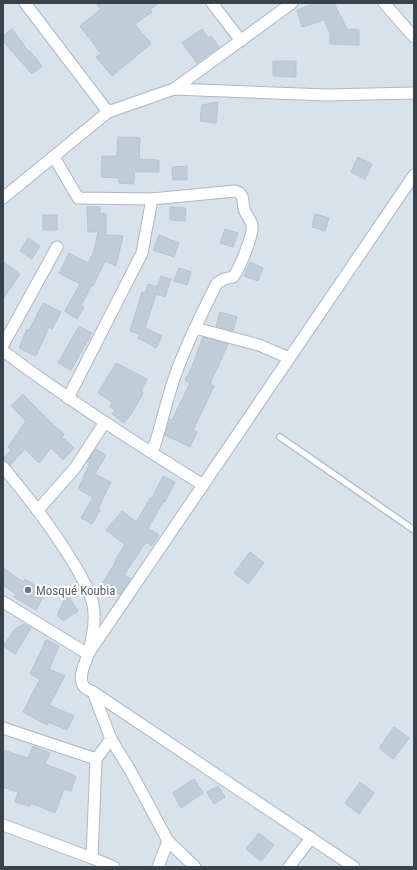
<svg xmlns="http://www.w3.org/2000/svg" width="417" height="870" viewBox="0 0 417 870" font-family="'Roboto Condensed',sans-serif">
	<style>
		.residential { fill: #d9e1ea }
		.building { fill: #c0cdd8; stroke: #b2c5d3 }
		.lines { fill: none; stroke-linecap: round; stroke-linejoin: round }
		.service-casing { stroke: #adb8c2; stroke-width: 8 }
		.minor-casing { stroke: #adb8c2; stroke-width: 13 }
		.service { stroke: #fff; stroke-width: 5.5 }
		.minor { stroke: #fff; stroke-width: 11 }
		.worship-dot { fill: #6b7280; stroke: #fff; stroke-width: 1.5 }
		.labels { text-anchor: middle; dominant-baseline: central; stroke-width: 4; stroke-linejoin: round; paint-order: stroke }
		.worship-label { font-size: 13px; fill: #5b616d; stroke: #fff; text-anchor: start }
	</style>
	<rect width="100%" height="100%" fill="#ebf0f6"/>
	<rect class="residential" x="3" y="3" width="411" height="864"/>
	<g class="building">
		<polygon points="96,3 159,3 150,9 152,12 135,24 151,44 112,76 96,57 101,54 80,26 101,9"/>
		<polygon points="316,3 334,3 347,29 359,30 359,45 330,44 330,33 324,20 302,27 297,10"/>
		<polygon points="12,29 29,52 30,51 42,66 32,74 3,41 3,36"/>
		<polygon points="202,29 208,38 211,36 219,47 197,63 182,43"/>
		<polygon points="273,61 296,61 296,77 273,76"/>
		<polygon points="218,102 216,123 200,121 202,105"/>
		<polygon points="118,137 140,138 139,159 159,160 159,172 135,172 133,184 119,183 119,178 101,177 102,156 117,156"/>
		<polygon points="358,157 372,164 365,179 351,172"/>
		<polygon points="187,166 187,180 173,180 172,167"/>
		<polygon points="87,207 100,207 100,215 102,215 102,213 106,214 106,235 123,236 116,266 105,261 93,286 92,285 81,305 84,307 77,319 65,311 80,284 59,273 69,253 88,263 94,251 98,232 88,232"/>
		<polygon points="170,207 186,208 185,221 170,220"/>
		<polygon points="315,214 329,218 325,231 312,227"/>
		<rect x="43" y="215" width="14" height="15"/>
		<polygon points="225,229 238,233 233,247 220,243"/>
		<polygon points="159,235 179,243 174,257 153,250"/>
		<polygon points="28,238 40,246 32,259 20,251"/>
		<polygon points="3,262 20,274 3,299"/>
		<polygon points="250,262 263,268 258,281 244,276"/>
		<polygon points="179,268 191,272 187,285 174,281"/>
		<polygon points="161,276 171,279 165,297 156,294 145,328 162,336 156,348 138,338 140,334 130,331 142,292 145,293 148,284 157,287"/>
		<polygon points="43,303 61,312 52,329 49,327 36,356 19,348 27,329 29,330"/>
		<polygon points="220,312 237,317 233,331 216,326"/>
		<polygon points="79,326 92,333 71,370 58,363"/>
		<polygon points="203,337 228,344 210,384 214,386 193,430 197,432 190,447 165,435 170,419 172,420 190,383 185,380 191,369"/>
		<polygon points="116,363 147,379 141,391 143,393 132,413 124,423 112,414 115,410 110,407 112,402 98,393"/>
		<polygon points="23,394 51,423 64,434 62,437 74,448 63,460 51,448 39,463 25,449 10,465 3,458 11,450 8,447 26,421 11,406"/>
		<polygon points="96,449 106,455 95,474 111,482 98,509 100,510 92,524 81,518 93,497 78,489 90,463 87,462"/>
		<polygon points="163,476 175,482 165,502 164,501 148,528 159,535 152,546 146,542 124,575 131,579 120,595 102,584 116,561 115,560 125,545 106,530 122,511 136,522 151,497 152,498"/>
		<polygon points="250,552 264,563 248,584 234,573"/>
		<polygon points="3,568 23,582 25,579 46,592 36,610 14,597 16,594 3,585"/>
		<polygon points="67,594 78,611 63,621 57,615"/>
		<polygon points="24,624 31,628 15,654 3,646 15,629"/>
		<polygon points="46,640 59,646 49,669 65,676 49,705 74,716 67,730 48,722 47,725 23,712 40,679 30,674"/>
		<polygon points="394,727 409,738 393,759 379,748"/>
		<polygon points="33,746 50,753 45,764 76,776 71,791 64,789 55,813 31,803 30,806 15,802 18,792 3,787 3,750 28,758"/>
		<polygon points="194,779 203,793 181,808 173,793"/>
		<polygon points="360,782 374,793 359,814 345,803"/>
		<polygon points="218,786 225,797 214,804 207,792"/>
		<polygon points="259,833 274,845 261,861 246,849"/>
	</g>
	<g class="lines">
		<defs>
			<polyline id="service" points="280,437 414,530"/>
			<g id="minor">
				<polyline points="25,3 108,112"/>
				<polyline points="212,3 241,41"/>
				<polyline points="384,3 414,37"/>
				<polyline points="174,89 326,95 414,93"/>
				<path d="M 54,157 L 78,198 L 152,199 L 235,191 C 245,194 242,200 244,208 C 245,215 251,219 252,225 C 254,234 239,270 233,277 L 224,279 L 217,283 C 202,313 186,344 175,376 C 166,401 161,428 152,453"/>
				<polyline points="3,198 108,112 174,89 292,3"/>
				<polyline points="195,328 259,345 289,358"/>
				<polyline points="3,345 57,247"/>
				<path d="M 3,351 C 67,399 135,443 203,485"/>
				<polyline points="68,398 142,253 152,199"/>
				<path d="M 3,467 C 29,498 53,529 74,564 C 81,576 90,591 93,605 C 96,619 92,640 88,654 C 86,663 79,673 82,683 C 84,689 89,690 93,692 L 354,867"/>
				<polyline points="38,510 75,468 105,422"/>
				<polyline points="3,602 88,654"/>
				<polyline points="88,654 414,175"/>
				<polyline points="93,692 111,739 130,770 168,841 195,867"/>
				<polyline points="3,728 96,759"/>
				<polyline points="3,825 92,858 114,867"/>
				<polyline points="92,858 96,759 111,739"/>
				<polyline points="158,867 168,841"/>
				<polyline points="289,867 311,838"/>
			</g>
		</defs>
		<use href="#service" class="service-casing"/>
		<use href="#minor" class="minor-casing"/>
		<use href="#service" class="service"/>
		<use href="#minor" class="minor"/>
	</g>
	<circle class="worship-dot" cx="28" cy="590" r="4"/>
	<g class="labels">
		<g class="worship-label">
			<text x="36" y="590">Mosqué Koubia</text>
		</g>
	</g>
	<rect width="417" height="870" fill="none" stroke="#38424b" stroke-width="8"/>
</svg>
